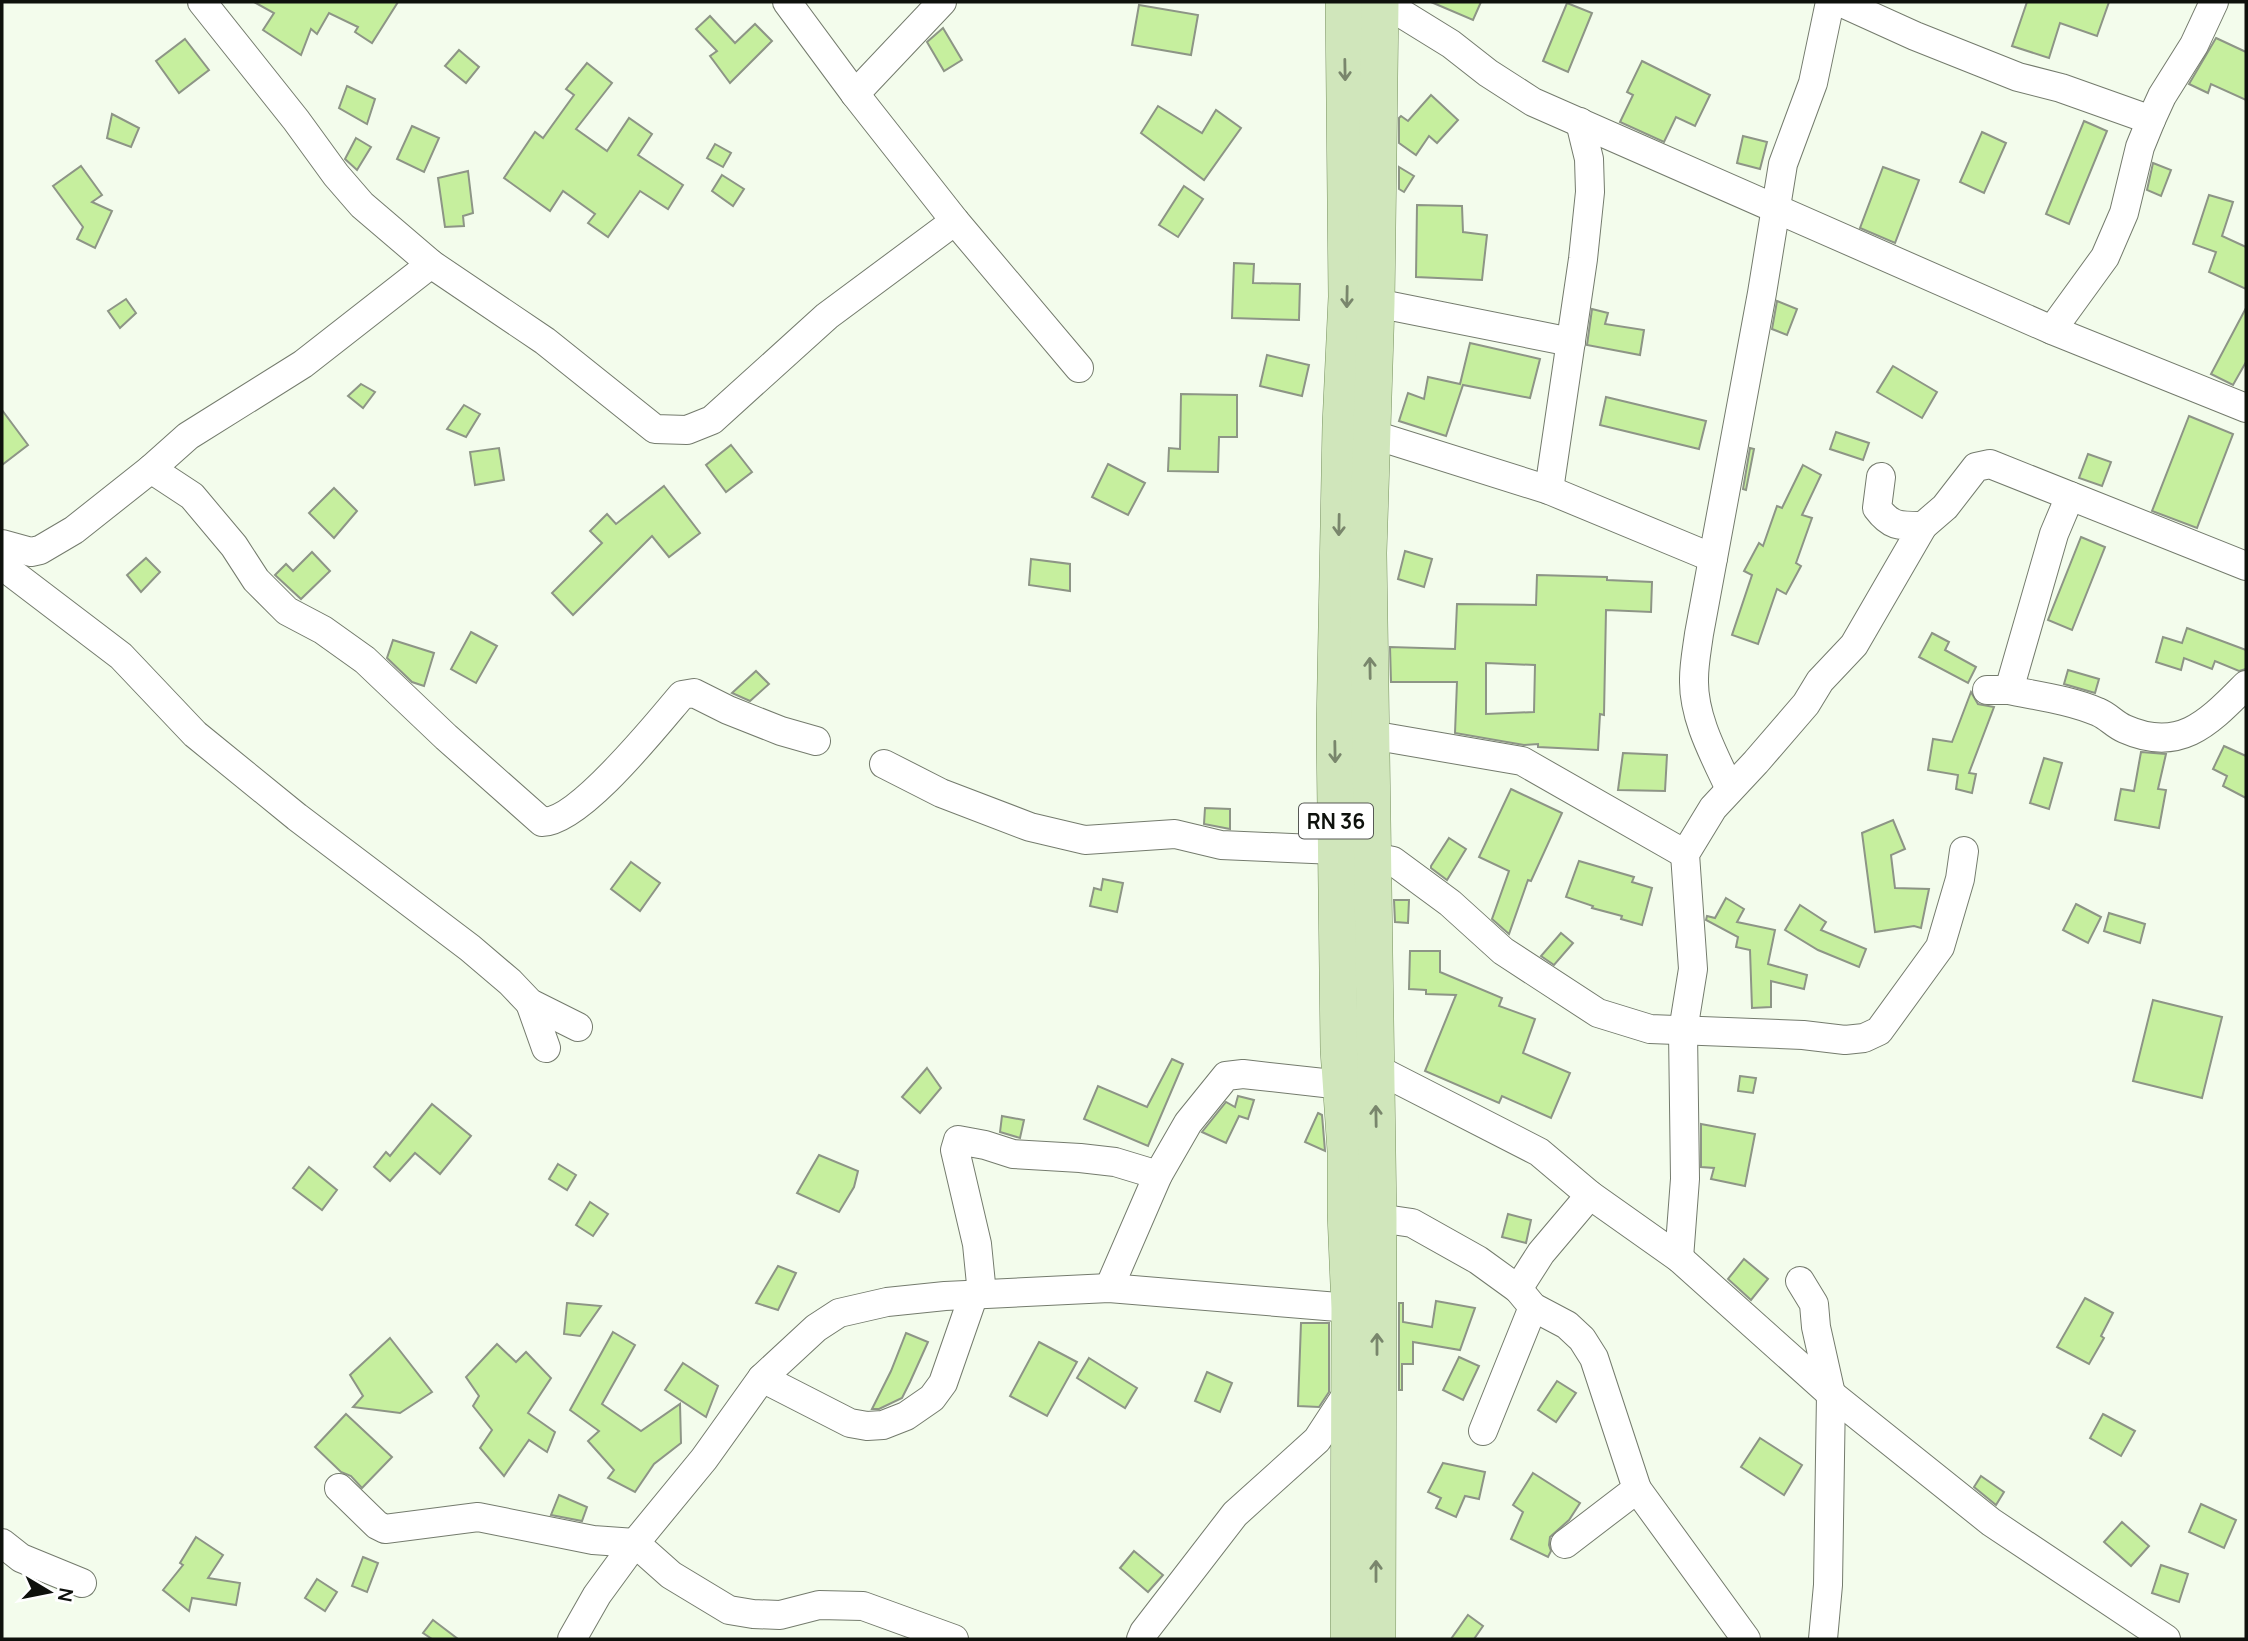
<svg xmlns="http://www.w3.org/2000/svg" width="2248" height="1641" viewBox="0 0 2248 1641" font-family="Manrope,sans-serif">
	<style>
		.building { fill: #c6ef9e; stroke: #8d9586; stroke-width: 2; fill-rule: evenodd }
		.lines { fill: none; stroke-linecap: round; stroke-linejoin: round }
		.minor-casing { stroke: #747b6d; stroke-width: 30 }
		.major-casing { stroke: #789160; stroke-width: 38 }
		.minor { stroke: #fff; stroke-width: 28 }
		.major { stroke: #d0e6bb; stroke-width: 37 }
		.oneway { stroke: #79866c }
		.labels { text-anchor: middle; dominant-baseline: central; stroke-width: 6; stroke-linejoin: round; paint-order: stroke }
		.shield { fill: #fff; stroke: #565855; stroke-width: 2 }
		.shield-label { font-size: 21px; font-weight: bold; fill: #0e110c }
	</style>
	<rect width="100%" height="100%" fill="#f3fcec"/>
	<g class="building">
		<polygon points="254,2 398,2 372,43 355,32 358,27 329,13 317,34 311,29 301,55 263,30 274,13"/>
		<polygon points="1431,2 1481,2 1473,20"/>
		<polygon points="2027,2 2109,2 2097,36 2060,23 2049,58 2012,46"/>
		<polygon points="1567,3 1592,13 1568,72 1543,61"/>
		<polygon points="1139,5 1198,15 1191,55 1132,45"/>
		<polygon points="710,16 735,43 755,24 772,41 730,83 710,56 717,51 696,29"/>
		<polygon points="943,28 962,60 944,71 927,42"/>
		<polygon points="2216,38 2246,52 2246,100 2211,84 2208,93 2189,84"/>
		<polygon points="185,39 209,70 179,93 156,61"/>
		<polygon points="459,50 479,67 466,83 445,66"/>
		<polygon points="1642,61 1710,95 1695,126 1676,117 1664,142 1620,122 1633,95 1627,92"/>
		<polygon points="587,63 612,83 576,129 607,151 629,118 652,134 638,155 683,185 668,209 640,191 608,237 588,223 595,214 563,191 550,211 504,178 535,132 543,138 574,95 566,89"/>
		<polygon points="347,86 375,99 367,124 339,108"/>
		<polygon points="1431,95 1458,120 1437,143 1429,136 1416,155 1399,143 1399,118 1401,116 1408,121"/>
		<polygon points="1158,106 1202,133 1216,110 1241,128 1204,180 1141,133"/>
		<polygon points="112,114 139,128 131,147 107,138"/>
		<polygon points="2084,121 2107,131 2069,224 2046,214"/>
		<polygon points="412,126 439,138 424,172 397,159"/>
		<polygon points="1982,132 2006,143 1984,193 1960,182"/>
		<polygon points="1743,136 1767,142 1760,169 1737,163"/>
		<polygon points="356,138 371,147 357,170 345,159"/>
		<polygon points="715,144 731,153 723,167 707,158"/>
		<polygon points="2153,163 2171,170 2161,196 2147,190"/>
		<polygon points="81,166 102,195 92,202 112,211 95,248 77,239 83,227 53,186"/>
		<polygon points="1399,167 1414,176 1404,192 1399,189"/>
		<polygon points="1883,167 1919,180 1895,243 1860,228"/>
		<polygon points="468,171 473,213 463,216 464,226 445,227 438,178"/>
		<polygon points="722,175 744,189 733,206 712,191"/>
		<polygon points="1184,186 1203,199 1178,237 1159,225"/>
		<polygon points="2209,195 2233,202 2222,236 2246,247 2246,289 2209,272 2216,252 2193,244"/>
		<polygon points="1417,205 1462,206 1463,232 1487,235 1482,280 1416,277"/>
		<polygon points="1234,263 1254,264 1253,283 1300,284 1299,320 1232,318"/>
		<polygon points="126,299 136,313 120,328 108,311"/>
		<polygon points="1777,301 1797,309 1787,335 1772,329"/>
		<polygon points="2246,308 2246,362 2233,385 2211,374"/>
		<polygon points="1592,309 1608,313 1605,324 1644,330 1640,355 1587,345"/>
		<polygon points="1470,343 1540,359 1530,398 1463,385 1446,436 1399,421 1408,393 1424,399 1428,377 1460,384"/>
		<polygon points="1267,355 1309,365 1302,396 1260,386"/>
		<polygon points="1893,366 1937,392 1922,418 1877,392"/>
		<polygon points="361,384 375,392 363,408 348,396"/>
		<polygon points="1181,394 1237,395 1237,437 1219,437 1218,472 1168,471 1169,448 1180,449"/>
		<polygon points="1606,397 1706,421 1699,449 1600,425"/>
		<polygon points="464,405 480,414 466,437 447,429"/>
		<polygon points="2,410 28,445 2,465"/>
		<polygon points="2189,416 2233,434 2197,528 2152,511"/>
		<polygon points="1836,432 1869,443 1863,460 1830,449"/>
		<polygon points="731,445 752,472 726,492 706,465"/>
		<polygon points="499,448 504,480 475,485 470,452"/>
		<polygon points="1750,448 1754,449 1746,490 1743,489"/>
		<polygon points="2088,454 2111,462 2102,486 2079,478"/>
		<polygon points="1108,464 1145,483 1128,515 1092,497"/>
		<polygon points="1803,465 1821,475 1802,515 1812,518 1796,563 1801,566 1786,594 1777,589 1758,644 1732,635 1752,575 1744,571 1759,543 1763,546 1777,506 1782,508"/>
		<polygon points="664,486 700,533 669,557 652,536 573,615 552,593 602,543 590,531 607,514 616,524"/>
		<polygon points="334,488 357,511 334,538 309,513"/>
		<polygon points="2081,537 2105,547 2072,630 2048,620"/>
		<polygon points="1405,551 1432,559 1424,587 1398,579"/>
		<polygon points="312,552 330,571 301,599 275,575 286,564 293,571"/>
		<polygon points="146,558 160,572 141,592 127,575"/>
		<polygon points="1031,559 1070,564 1070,591 1029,585"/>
		<path d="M 1537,575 L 1607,577 L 1607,580 L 1652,582 L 1651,612 L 1606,610 L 1604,715 L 1600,714 L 1598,750 L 1538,747 L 1538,744 L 1524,745 L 1455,733 L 1457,682 L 1391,682 L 1390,647 L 1455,649 L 1457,604 L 1536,605 ZM 1486,663 L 1535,665 L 1534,712 L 1486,714 Z"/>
		<polygon points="2187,628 2246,650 2246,669 2239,671 2215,661 2212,669 2184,658 2181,670 2156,662 2163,637 2182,643"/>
		<polygon points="471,632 497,646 476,683 451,669"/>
		<polygon points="1932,633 1949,642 1945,650 1976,667 1968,683 1919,657"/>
		<polygon points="393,640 434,653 424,686 412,682 387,658"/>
		<polygon points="2068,670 2099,679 2095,693 2064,684"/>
		<polygon points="756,671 769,684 750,701 732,693"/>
		<polygon points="1971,692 1978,704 1994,707 1969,773 1976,774 1972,793 1956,789 1958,775 1928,770 1933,739 1952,742"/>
		<polygon points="2224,746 2246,756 2246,798 2223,786 2227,776 2213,769"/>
		<polygon points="2141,752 2166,754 2158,789 2166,790 2159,828 2115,820 2121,789 2134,791"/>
		<polygon points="1623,753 1667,755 1665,791 1618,790"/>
		<polygon points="2044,758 2062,763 2049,809 2030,803"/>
		<polygon points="1511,789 1562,813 1531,881 1528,880 1509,934 1492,919 1509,871 1479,857"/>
		<polygon points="1205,808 1230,809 1230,829 1204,824"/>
		<polygon points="1893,820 1905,849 1891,855 1895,888 1929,889 1921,928 1914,926 1875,932 1862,833"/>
		<polygon points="1449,838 1466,849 1447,880 1431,868 1431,866"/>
		<polygon points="1579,861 1634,877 1632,882 1652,888 1642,925 1621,919 1622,916 1592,908 1593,906 1566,897"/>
		<polygon points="631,862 660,883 640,911 611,889"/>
		<polygon points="1103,879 1123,883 1117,912 1090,906 1094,888 1101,890"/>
		<polygon points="1726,898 1744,909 1737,922 1775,930 1768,964 1807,975 1804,989 1771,981 1771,1007 1752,1008 1750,950 1736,947 1738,937 1706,920 1707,916 1715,918"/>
		<polygon points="1394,900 1409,900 1408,923 1395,922"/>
		<polygon points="2076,904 2101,917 2088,943 2063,930"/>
		<polygon points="1800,905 1826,922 1821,930 1866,949 1859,967 1818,950 1785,930"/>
		<polygon points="2109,913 2145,924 2140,943 2104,931"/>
		<polygon points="1561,933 1573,943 1554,965 1541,956"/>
		<polygon points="1410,951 1440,951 1440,972 1502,998 1499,1006 1535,1019 1523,1053 1570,1073 1551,1118 1502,1096 1499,1103 1425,1071 1456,995 1426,994 1426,990 1409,989"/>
		<polygon points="2153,1000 2222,1017 2202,1098 2133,1081"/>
		<polygon points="1172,1059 1183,1064 1148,1146 1084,1119 1098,1086 1147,1107"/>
		<polygon points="927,1068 941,1088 920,1113 902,1097"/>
		<polygon points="1740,1076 1756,1078 1753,1093 1738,1091"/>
		<polygon points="1238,1096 1254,1100 1248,1119 1239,1116 1226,1143 1202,1132 1226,1102 1235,1107"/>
		<polygon points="432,1104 471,1136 440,1174 415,1153 390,1181 374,1167 386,1152 390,1156"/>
		<polygon points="1318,1113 1322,1115 1325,1151 1305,1142"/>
		<polygon points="1002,1116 1024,1120 1020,1138 1000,1132"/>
		<polygon points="1701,1124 1755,1134 1745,1186 1711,1179 1714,1168 1701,1167"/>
		<polygon points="819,1155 858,1171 854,1187 839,1212 797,1193"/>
		<polygon points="558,1164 576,1175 567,1190 549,1179"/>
		<polygon points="309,1167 337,1190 322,1210 293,1188"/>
		<polygon points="590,1202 608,1214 593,1236 576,1225"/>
		<polygon points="1508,1214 1531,1220 1526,1243 1502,1237"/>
		<polygon points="1744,1259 1768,1279 1751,1300 1728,1279"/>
		<polygon points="778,1266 796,1273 778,1310 756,1303"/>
		<polygon points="2085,1298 2113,1313 2101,1336 2104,1338 2089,1364 2057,1347"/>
		<polygon points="1436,1301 1475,1308 1460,1350 1413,1342 1413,1364 1402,1364 1402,1390 1399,1390 1399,1303 1403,1303 1403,1322 1432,1327"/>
		<polygon points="567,1303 601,1306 580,1336 564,1334"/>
		<polygon points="1301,1323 1329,1323 1329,1392 1319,1407 1298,1406"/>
		<polygon points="613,1332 635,1345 602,1404 641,1431 680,1404 681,1443 654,1464 635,1492 608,1478 614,1470 588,1441 599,1431 570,1410"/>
		<polygon points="906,1333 928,1342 910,1382 902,1398 879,1409 872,1409 891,1371"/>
		<polygon points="390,1338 432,1392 400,1413 353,1407 363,1396 350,1375"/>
		<polygon points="1039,1342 1077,1362 1047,1416 1010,1396"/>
		<polygon points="497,1344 516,1362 526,1352 551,1378 528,1413 555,1432 547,1452 529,1440 504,1476 480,1448 492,1430 473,1406 479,1396 466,1377"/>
		<polygon points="1459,1357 1479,1366 1463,1400 1443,1390"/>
		<polygon points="1089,1358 1137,1388 1125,1408 1077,1378"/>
		<polygon points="683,1363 718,1386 706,1417 665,1390"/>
		<polygon points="1207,1372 1232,1383 1220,1412 1195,1401"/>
		<polygon points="1557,1381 1576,1393 1556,1422 1538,1410"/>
		<polygon points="346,1414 392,1457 362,1488 351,1476 341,1472 315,1447"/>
		<polygon points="2103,1414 2135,1431 2121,1456 2090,1438"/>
		<polygon points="1760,1438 1802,1465 1784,1495 1741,1467"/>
		<polygon points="1443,1463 1485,1472 1479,1499 1465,1496 1456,1517 1436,1508 1441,1498 1428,1492"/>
		<polygon points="1533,1473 1580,1503 1569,1520 1550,1537 1549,1545 1551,1551 1548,1557 1511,1539 1523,1512 1513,1505"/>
		<polygon points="1981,1476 2004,1492 1996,1505 1974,1487"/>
		<polygon points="559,1495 587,1507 582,1521 551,1515"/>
		<polygon points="2201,1504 2236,1520 2224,1548 2189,1532"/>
		<polygon points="2122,1522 2149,1546 2131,1566 2104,1542"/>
		<polygon points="196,1537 223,1555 208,1578 240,1583 236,1605 192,1598 189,1611 163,1590 183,1565 180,1563"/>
		<polygon points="1134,1551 1163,1575 1148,1592 1120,1568"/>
		<polygon points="363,1557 378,1563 367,1592 352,1586"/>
		<polygon points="2161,1565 2188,1574 2179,1602 2152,1593"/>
		<polygon points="317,1579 337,1592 325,1611 305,1598"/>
		<polygon points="1468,1615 1483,1626 1474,1639 1451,1639"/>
		<polygon points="433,1620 458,1639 432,1639 423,1633"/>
	</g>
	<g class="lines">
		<defs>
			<g id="minor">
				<polyline points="202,2 296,120 336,175 362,205 431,264 545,341 655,429 687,430 712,420 827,316 955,221"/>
				<polyline points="787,2 855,94 955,221 1079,368"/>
				<polyline points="1383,2 1451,44 1488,73 1533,102 2052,330 2246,408"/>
				<polyline points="1840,2 1915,36 2018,77 2061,88 2151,120"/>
				<polyline points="855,94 942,2"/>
				<polyline points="1376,303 1571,342"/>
				<polyline points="2052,330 2105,257 2124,213 2140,147 2151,120 2162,96 2194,45 2214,2"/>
				<polyline points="1371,434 1549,490 1713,558"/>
				<path d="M 151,469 L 192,496 L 234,546 L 256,580 L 287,611 L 323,630 L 365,660 L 446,737 L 542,822 C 579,823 657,724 682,695 L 694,693 L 728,710 L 781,731 L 816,741"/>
				<polyline points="1549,490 1583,259 1590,192 1589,159 1580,122"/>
				<polyline points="1923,526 1945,507 1976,467 1990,464 2246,566"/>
				<polyline points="2,544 31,552 40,550 74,530 151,469 188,436 303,364 431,264"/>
				<polyline points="2,561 12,573 121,656 195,734 297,817 470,948 510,982 530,1003 578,1027"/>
				<polyline points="1987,690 2009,690 2054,534 2070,496"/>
				<path d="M 2009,690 C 2038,696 2070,700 2098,712 C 2108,716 2115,725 2125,729 C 2181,754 2210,721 2246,685"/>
				<polyline points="1371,735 1522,761 1685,854"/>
				<polyline points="884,764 941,793 1030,827 1085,840 1175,834 1221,845 1336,850"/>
				<path d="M 1730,789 C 1714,755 1693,717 1694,679 C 1694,664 1697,649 1699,634 L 1762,293 L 1783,164 L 1813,83 L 1830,2"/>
				<polyline points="1373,857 1393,861 1450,903 1503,951 1598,1013 1650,1029 1803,1035 1845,1040 1864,1038 1879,1031 1940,947 1960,879 1964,851"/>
				<polyline points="530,1003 546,1048"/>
				<polyline points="1375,1068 1539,1152 1590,1195 1679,1258 1831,1394 1991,1522 2166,1639"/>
				<polyline points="1378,1218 1412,1223 1478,1260 1518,1289 1541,1253 1590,1195"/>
				<path d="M 1679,1258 L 1685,1179 L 1683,1031 L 1693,969 L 1685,854 L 1713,808 L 1756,762 L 1806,704 L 1820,681 L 1854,645 L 1923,526 C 1900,526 1891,527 1877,508 L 1881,477"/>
				<polyline points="1800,1281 1814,1304 1816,1327 1831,1394 1828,1585 1823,1639"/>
				<polyline points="1109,1288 1158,1175 1188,1123 1226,1076 1243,1074 1342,1085"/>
				<polyline points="1518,1289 1533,1307 1567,1325 1582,1339 1594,1358 1637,1489 1565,1544"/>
				<polyline points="982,1294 977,1244 955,1150 958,1140 985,1145 1013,1154 1080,1158 1115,1162 1158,1175"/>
				<polyline points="762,1378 850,1423 867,1426 883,1425 906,1416 932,1398 943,1383 974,1294"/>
				<polyline points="1483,1431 1533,1307"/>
				<polyline points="339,1488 377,1525 385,1529 478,1517 593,1540 635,1543 671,1575 729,1610 753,1614 780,1615 819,1605 863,1606 954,1639"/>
				<polyline points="1637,1489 1746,1639"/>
				<polyline points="2,1543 21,1558 82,1583"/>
				<polyline points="572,1639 597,1595 635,1543 704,1459 762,1378 816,1328 839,1313 887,1302 945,1296 1109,1288 1350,1308"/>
				<polyline points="1141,1639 1144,1632 1235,1514 1317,1440 1351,1388"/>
			</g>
			<g id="major">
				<polyline points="1344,2 1347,297 1341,425 1335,729 1339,1050 1346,1151 1346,1213 1350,1308 1349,1639"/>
				<polyline points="1377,1639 1378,1218 1368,553 1376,303 1380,2"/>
			</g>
		</defs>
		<use href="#minor" class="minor-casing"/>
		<use href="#major" class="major-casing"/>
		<use href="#minor" class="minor"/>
		<use href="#major" class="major"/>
	</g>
	<defs><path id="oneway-shaft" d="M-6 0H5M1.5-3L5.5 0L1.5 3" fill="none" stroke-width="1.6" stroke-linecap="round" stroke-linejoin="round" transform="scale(1.75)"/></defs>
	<g class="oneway">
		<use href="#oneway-shaft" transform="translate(1345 70) rotate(89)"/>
		<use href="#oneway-shaft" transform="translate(1347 297) rotate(91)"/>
		<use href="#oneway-shaft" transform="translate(1339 525) rotate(91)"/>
		<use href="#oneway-shaft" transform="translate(1370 668) rotate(-91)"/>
		<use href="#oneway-shaft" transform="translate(1335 752) rotate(89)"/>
		<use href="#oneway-shaft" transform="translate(1376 1116) rotate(-91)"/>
		<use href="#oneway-shaft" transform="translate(1377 1344) rotate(-90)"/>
		<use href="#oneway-shaft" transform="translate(1376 1571) rotate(-90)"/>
	</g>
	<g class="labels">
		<rect class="shield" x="1299" y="803.5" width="74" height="35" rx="5"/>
		<g class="shield-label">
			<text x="1336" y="821">RN 36</text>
		</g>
	</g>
	<rect width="2248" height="1641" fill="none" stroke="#0e110c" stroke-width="7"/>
	<g transform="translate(49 1592) rotate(100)" stroke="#ffffff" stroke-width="5" paint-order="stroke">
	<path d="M0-5L12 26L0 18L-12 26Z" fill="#0e110c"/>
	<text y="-10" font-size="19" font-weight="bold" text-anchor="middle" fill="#0e110c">N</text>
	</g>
</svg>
